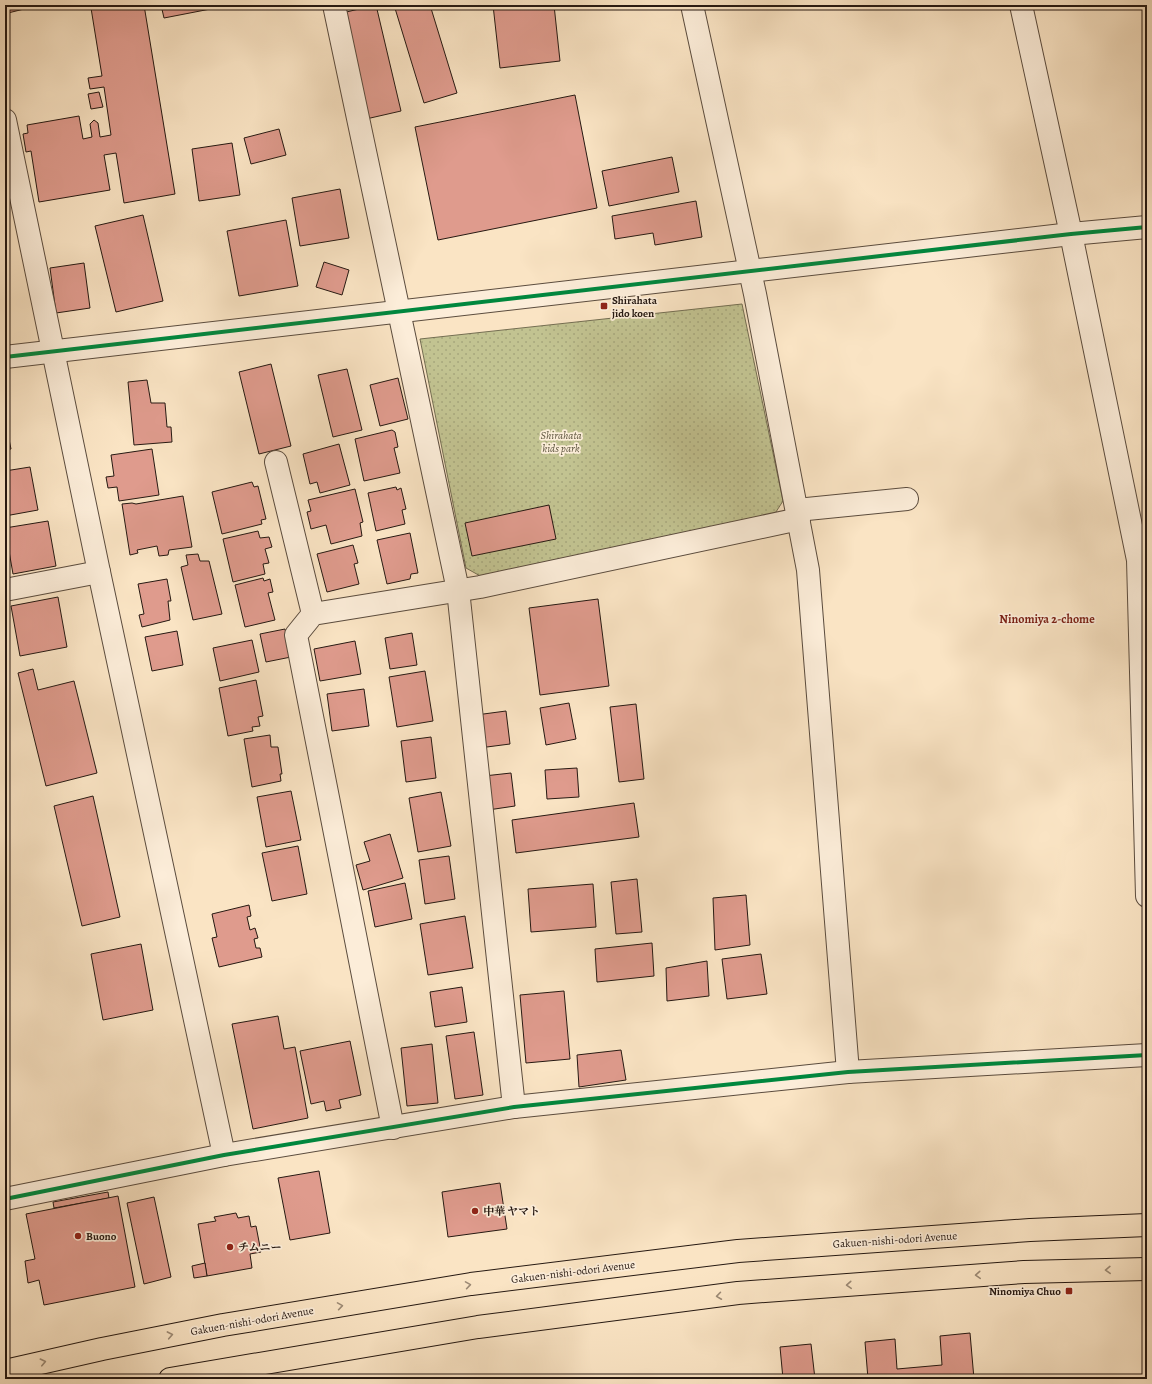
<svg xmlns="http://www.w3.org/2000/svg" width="1152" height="1384" viewBox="0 0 1152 1384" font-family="Alegreya,'Noto Serif JP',serif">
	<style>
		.park { fill: url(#park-dots); stroke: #746e52 }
		.building { fill: #df9b8d; stroke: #261912 }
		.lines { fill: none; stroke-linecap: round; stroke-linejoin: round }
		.minor-casing { stroke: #5b4c3e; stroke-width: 24 }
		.major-casing { stroke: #261912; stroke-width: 24 }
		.minor { stroke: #fcedd9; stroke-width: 22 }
		.major { stroke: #fae4c4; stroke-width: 22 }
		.cycleway-casing { stroke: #fcedd9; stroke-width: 6 }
		.cycleway { stroke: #00873e; stroke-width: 4 }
		.oneway { stroke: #9b8974 }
		.poi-dot { fill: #8f2418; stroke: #fcedd9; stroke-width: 1.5 }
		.labels { text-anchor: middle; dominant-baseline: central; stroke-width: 3.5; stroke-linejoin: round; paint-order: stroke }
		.poi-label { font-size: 11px; font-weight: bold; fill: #261912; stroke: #fcedd9; text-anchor: start }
		.park-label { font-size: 11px; font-style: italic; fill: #5d543e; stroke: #fcedd9 }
		.street-label { font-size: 11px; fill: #261912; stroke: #fcedd9 }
		.neighbourhood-label { font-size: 12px; font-weight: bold; fill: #7a1f14; stroke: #fcedd9 }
	</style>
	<defs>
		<pattern id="park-dots" width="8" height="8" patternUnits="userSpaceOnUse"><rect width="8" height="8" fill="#c2c391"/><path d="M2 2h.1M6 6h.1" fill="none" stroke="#a7a77c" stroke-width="1.8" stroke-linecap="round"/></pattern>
	</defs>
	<rect width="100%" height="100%" fill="#fae4c4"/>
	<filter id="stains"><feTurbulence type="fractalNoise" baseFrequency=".005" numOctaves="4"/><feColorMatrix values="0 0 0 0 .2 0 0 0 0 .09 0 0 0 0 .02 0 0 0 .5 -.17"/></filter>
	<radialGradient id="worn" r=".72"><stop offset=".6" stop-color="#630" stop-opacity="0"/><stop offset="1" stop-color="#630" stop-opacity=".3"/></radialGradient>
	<polygon class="park" points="742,304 783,501 774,515 482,577 466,568 420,339"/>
	<g class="building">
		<polygon points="6,5 40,5 8,13"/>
		<polygon points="106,5 144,5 175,194 124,203 116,153 104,155 110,190 39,202 31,151 26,152 23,134 28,133 27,125 79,116 83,139 92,137 90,124 94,120 98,123 100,137 111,135 104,87 90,89 88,78 102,76 91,8"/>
		<polygon points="161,5 231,5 164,18"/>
		<polygon points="376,5 401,111 366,119 342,13"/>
		<polygon points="394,5 430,5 457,93 424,103"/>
		<polygon points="493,5 554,5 560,61 500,68"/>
		<polygon points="99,92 103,107 91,109 88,94"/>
		<polygon points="575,95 597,208 438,240 415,127"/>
		<polygon points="279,129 286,155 251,164 244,138"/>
		<polygon points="232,143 240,195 199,201 192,149"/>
		<polygon points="672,157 679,192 609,206 602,171"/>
		<polygon points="340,189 349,238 300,246 292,198"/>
		<polygon points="696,201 702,237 655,245 653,233 615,239 612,216"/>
		<polygon points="143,215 163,301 116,312 95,226"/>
		<polygon points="286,220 298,286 239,296 227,231"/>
		<polygon points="324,262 349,270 342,295 316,287"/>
		<polygon points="84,263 90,308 56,313 50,268"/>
		<polygon points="271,364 291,446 259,454 239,372"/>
		<polygon points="347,369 362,430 333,437 318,375"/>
		<polygon points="398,378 408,419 380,426 370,385"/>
		<polygon points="147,380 151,403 165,403 167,427 171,427 172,442 134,445 128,382"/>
		<polygon points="5,420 11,449 5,450"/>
		<polygon points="392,430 395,432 398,447 394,448 400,473 364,481 355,439"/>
		<polygon points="339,444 350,485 320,493 317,482 310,484 303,454"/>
		<polygon points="152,449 159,495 119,501 117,487 108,488 106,477 114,476 111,455"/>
		<polygon points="30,467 38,510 5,516 5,471"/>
		<polygon points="252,482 254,487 258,486 266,519 261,520 262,524 222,534 212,492"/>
		<polygon points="396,487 397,490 401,488 406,509 402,510 405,524 376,531 368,493"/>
		<polygon points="355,489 363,522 360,523 362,536 331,544 326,525 311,529 307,512 311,511 308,500"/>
		<polygon points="183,496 192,547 169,550 168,555 159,556 157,546 137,550 138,553 130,555 122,504 132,503 136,504"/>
		<polygon points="549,505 556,539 472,556 465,523"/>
		<polygon points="48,521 56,566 13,574 5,528"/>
		<polygon points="258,531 260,538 269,537 272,547 265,549 269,563 263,564 265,574 233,582 223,539"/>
		<polygon points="410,533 418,573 411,574 410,579 387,584 377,540"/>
		<polygon points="353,545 358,563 354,564 359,584 327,592 317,554"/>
		<polygon points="198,554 200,561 209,561 222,614 193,620 181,567 188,565 186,555"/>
		<polygon points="263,578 264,581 270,579 273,592 268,593 275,620 245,627 235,585"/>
		<polygon points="167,579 171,601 168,601 170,620 142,627 139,615 144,614 138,584"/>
		<polygon points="58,597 67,647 20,656 11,606"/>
		<polygon points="598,599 609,686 540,695 529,608"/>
		<polygon points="285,629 291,657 266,662 260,634"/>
		<polygon points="177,631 183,665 152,671 145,637"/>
		<polygon points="412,633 417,665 390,669 385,638"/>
		<polygon points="252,640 259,672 220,681 213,648"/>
		<polygon points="355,641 361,674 320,681 314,649"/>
		<polygon points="33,669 38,690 74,681 97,773 46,786 18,673"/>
		<polygon points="425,671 433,721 397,727 389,677"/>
		<polygon points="256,680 263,716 258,717 260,726 252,727 253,731 228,736 219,688"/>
		<polygon points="364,689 369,726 332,731 327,694"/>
		<polygon points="569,703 576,739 546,745 540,708"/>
		<polygon points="636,704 644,779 619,782 610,707"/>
		<polygon points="506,711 510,744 479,748 476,715"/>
		<polygon points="270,735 271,747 278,747 282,774 280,774 281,781 252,787 244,739"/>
		<polygon points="431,737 436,778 406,782 401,741"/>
		<polygon points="577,768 579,797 547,799 545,770"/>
		<polygon points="511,773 515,806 488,810 484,776"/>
		<polygon points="291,791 301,840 266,847 257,797"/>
		<polygon points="441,792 451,846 418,852 409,798"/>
		<polygon points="93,796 120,917 82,926 54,806"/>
		<polygon points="634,803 639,837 516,853 512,820"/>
		<polygon points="390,834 403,878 363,890 356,865 370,861 364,842"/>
		<polygon points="298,846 307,894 272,901 262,853"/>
		<polygon points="449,856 455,899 425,904 419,860"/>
		<polygon points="637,879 642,932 616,934 611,882"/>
		<polygon points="405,883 412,919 375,927 368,891"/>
		<polygon points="593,884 596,927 531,932 528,889"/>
		<polygon points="746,895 750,945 715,950 713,898"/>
		<polygon points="249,905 251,916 247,917 250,930 255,928 258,938 254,939 256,948 260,948 262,957 219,967 212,938 217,937 212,914"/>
		<polygon points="465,916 473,968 428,975 420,924"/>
		<polygon points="652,943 654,976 597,982 595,949"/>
		<polygon points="141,944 153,1010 103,1020 91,954"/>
		<polygon points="761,954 767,994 727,999 722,959"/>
		<polygon points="707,961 709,996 667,1001 666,968"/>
		<polygon points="462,987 467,1022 435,1027 430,992"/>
		<polygon points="564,991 570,1059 526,1063 520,995"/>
		<polygon points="278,1016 284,1049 295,1047 308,1118 253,1129 232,1024"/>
		<polygon points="474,1032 483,1095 455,1099 446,1036"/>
		<polygon points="350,1041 361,1095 339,1100 341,1108 326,1111 324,1101 311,1104 300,1051"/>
		<polygon points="432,1044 438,1103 407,1106 401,1048"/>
		<polygon points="621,1050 626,1080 579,1087 577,1055"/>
		<polygon points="319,1171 330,1233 290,1240 278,1178"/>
		<polygon points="500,1183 507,1229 448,1237 442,1192"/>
		<polygon points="108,1192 109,1198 54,1208 53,1202"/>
		<polygon points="118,1196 135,1287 44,1305 39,1280 28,1283 25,1261 35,1259 26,1214"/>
		<polygon points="154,1197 171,1277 144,1284 127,1203"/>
		<polygon points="236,1213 238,1218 249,1216 251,1227 256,1226 261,1252 250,1254 252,1268 207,1276 198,1224 216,1221 214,1217"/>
		<polygon points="205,1263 207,1276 194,1278 192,1266"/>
		<polygon points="970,1333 974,1379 868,1379 865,1342 895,1339 897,1369 942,1365 940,1336"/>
		<polygon points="811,1344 815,1379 783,1379 780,1347"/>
	</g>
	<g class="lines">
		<defs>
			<g id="minor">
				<polyline points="334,5 458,590 514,1107"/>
				<polyline points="692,5 755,294 808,570 848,1072"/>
				<polyline points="1021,5 1071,234 1138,560 1147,896"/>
				<polyline points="5,120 99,572 224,1155"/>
				<polyline points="5,357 1071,234 1147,227"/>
				<polyline points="276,462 313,614"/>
				<polyline points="797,510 907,499"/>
				<polyline points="5,590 99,572"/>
				<polyline points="393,1128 296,635 313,614 480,587 799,519"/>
				<polyline points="5,1199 224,1155 514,1107 848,1072 1147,1055"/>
			</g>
			<g id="major">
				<polyline points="5,1371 102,1349 223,1325 471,1284 738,1251 1030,1230 1147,1225"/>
				<polyline points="170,1379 478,1327 738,1293 1024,1272 1147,1269"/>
			</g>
		</defs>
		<use href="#minor" class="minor-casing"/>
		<use href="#major" class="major-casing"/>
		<use href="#minor" class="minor"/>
		<use href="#major" class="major"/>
		<defs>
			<g id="cycleway">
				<polyline points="5,357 1071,234 1147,227"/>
				<polyline points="5,1199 224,1155 514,1107 848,1072 1147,1055"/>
			</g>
		</defs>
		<use href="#cycleway" class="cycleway-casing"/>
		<use href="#cycleway" class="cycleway"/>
	</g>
	<defs><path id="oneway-chevron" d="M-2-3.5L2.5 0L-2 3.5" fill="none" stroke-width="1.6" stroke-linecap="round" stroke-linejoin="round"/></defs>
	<g class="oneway">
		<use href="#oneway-chevron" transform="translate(1108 1270) rotate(178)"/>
		<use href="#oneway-chevron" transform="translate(978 1275) rotate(176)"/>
		<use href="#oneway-chevron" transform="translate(468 1285) rotate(-9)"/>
		<use href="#oneway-chevron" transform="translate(849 1285) rotate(176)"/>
		<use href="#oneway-chevron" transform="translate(719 1296) rotate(172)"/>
		<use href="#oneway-chevron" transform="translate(340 1306) rotate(-9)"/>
		<use href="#oneway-chevron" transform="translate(170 1335) rotate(-11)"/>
		<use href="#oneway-chevron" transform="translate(43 1362) rotate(-13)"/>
	</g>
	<g class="poi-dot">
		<rect x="600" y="302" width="8" height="8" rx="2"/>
		<circle cx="475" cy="1211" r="4"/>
		<circle cx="78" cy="1236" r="4"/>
		<circle cx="230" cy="1247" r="4"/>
		<rect x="1065" y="1287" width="8" height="8" rx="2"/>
	</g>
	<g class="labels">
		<g class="poi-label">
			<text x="612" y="300">Shirahata<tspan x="612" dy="13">jido koen</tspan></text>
			<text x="483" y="1211">中華 ヤマト</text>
			<text x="86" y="1236">Buono</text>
			<text x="238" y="1247">チムニー</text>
			<text x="1061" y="1291" text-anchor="end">Ninomiya Chuo</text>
		</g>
		<g class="park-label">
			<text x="561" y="435">Shirahata<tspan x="561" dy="13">kids park</tspan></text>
		</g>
		<g class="street-label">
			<text transform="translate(895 1240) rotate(-4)">Gakuen-nishi-odori Avenue</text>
			<text transform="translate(573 1272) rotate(-7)">Gakuen-nishi-odori Avenue</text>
			<text transform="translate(252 1321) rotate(-10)">Gakuen-nishi-odori Avenue</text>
		</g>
		<g class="neighbourhood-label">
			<text x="1047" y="619">Ninomiya 2-chome</text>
		</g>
	</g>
	<rect width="1152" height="1384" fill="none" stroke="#fae4c4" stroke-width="20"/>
	<rect x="6" y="6" width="1140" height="1372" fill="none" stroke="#261912" stroke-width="2"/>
	<rect x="10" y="10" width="1132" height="1364" fill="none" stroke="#261912"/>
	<rect width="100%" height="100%" filter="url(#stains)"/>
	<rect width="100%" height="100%" fill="url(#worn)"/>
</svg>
